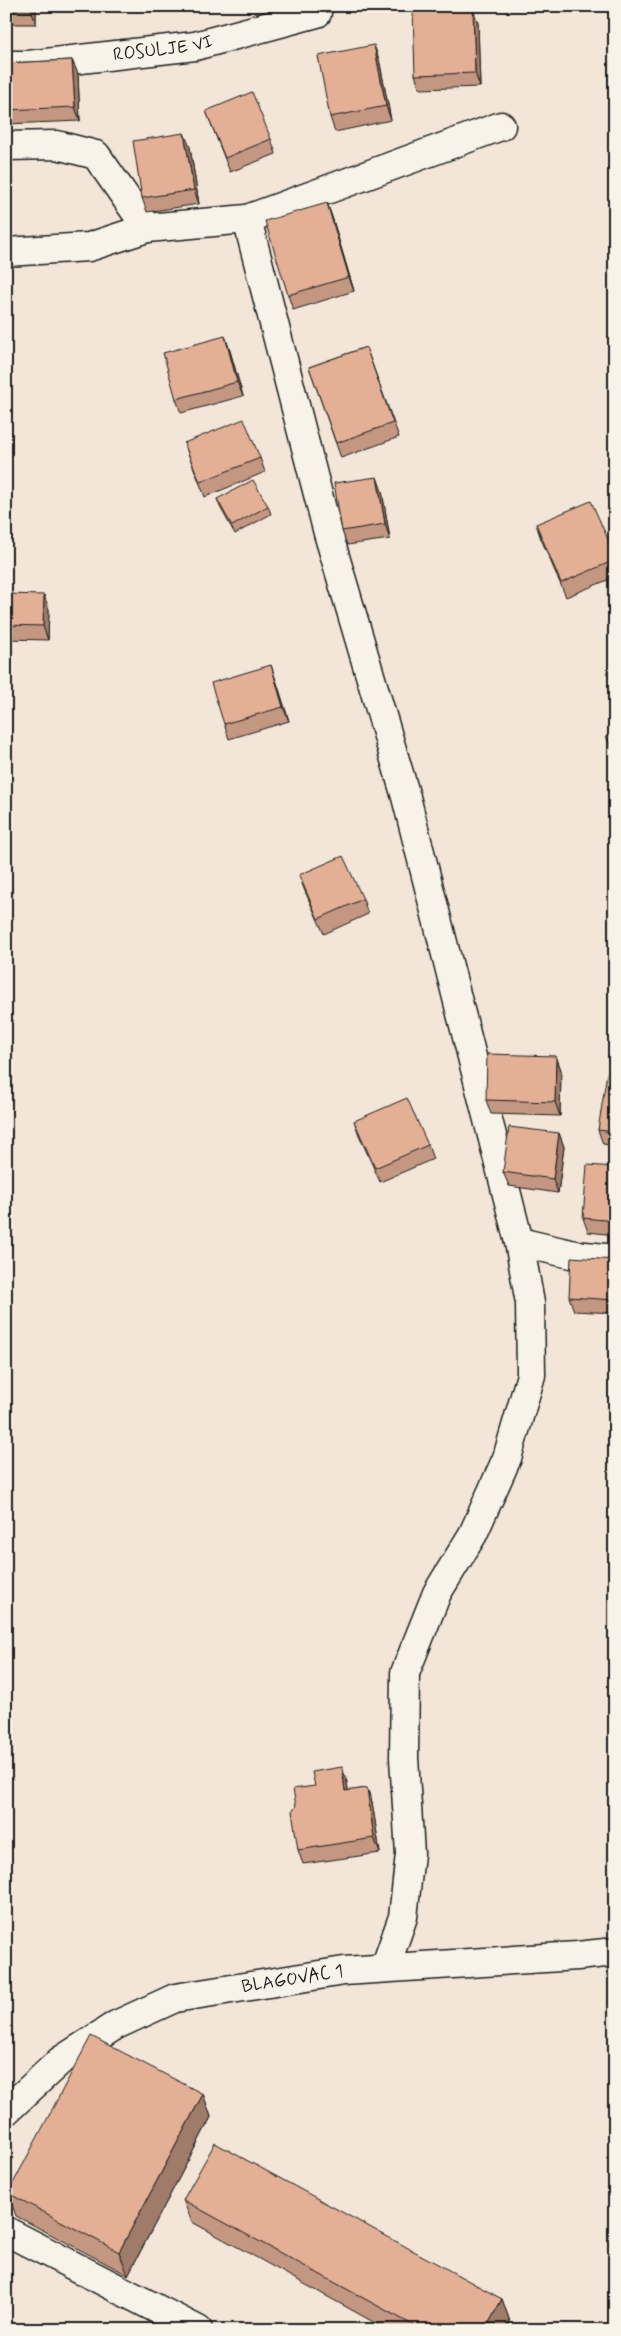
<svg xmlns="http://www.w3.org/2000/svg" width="621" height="2336" viewBox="0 0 621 2336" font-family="Mynerve,sans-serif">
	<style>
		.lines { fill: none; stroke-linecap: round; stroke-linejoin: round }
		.minor-casing { stroke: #1c1c1c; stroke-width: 31 }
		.minor { stroke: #f7f3e8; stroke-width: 28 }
		.wall { fill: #c39781; stroke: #1c1c1c }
		.shaded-wall { fill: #9f7b69; stroke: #1c1c1c }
		.building { fill: #e3b096; stroke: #1c1c1c }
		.labels { text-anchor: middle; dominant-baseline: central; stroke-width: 4.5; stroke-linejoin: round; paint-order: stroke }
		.street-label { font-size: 18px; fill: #1c1c1c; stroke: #f7f3e8 }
	</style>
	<rect width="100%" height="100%" fill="#f3e6d8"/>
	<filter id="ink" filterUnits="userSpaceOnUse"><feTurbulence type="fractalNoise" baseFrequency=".02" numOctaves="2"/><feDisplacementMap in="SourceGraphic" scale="10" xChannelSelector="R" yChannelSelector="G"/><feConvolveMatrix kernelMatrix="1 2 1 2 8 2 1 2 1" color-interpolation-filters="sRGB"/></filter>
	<g filter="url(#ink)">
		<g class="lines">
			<defs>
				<g id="minor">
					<path id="s1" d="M 6,65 L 28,65 L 195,46 L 317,13"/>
					<polyline points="6,146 57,145 96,155 147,228 247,219 501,126"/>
					<polyline points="247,219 328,533 406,797 519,1242 530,1303 531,1375 507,1458 473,1534 437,1593 405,1673 404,1758 410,1854 403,1917 385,1968"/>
					<polyline points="6,252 89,247 147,228"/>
					<polyline points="519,1242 575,1255 615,1259"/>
					<path id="s2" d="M 6,2111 L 60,2061 L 116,2025 L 175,1998 L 344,1971 L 577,1956 L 615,1952"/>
					<polyline points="6,2231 198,2330"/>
				</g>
			</defs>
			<use href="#minor" class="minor-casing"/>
			<use href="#minor" class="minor"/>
		</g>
		<g class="wall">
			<rect x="6" y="6" width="30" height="18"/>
			<polygon points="68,6 117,6 69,10"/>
			<polygon points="478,23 480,87 420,89 415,75"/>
			<polygon points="379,59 391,120 335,132 330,117"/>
			<polygon points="72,60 78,74 80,121 6,124 6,63"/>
			<polygon points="206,111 271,139 276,154 230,172"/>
			<polygon points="190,147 199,204 147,212 142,198"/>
			<polygon points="327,203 332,217 354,291 293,310 288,295"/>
			<polygon points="225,336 230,351 243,396 181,413 176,399"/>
			<polygon points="366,347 399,437 341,458 309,367"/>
			<polygon points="184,443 260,458 265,472 205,497"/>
			<polygon points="382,491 390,539 347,545 342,531"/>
			<polygon points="217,499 268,506 271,514 235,534 220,507"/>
			<polygon points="536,524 615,555 615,577 566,597 541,539"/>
			<polygon points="6,594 49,609 48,640 6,639"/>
			<polygon points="276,680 289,721 229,739 224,724"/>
			<polygon points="299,875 363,899 368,914 324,934 304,889"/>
			<polygon points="556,1056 561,1070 560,1116 491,1114 486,1100"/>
			<polygon points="615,1075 615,1146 603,1144 598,1130"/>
			<polygon points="354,1121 428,1145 433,1159 380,1182 359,1135"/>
			<polygon points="559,1133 564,1147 558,1193 509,1186 503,1172"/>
			<polygon points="615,1167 615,1235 588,1232 583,1218"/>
			<polygon points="615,1260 615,1313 574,1311 569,1297"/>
			<polygon points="347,1782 348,1791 367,1788 372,1802 380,1853 303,1864 298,1850"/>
			<polygon points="203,2094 211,2117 128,2275 16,2216 8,2193"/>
			<polygon points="183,2200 502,2299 510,2322 506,2330 388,2330 192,2222"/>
		</g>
		<g class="shaded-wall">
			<polygon points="31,6 36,6 36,24 31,10"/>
			<polygon points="473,9 478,23 480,87 475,73"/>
			<polygon points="374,45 379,59 391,120 386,106"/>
			<polygon points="72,60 78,74 80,121 75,107"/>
			<polygon points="184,133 190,147 199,204 194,190"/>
			<polygon points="327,203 332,217 354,291 349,277"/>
			<polygon points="225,336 230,351 243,396 237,382"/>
			<polygon points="377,477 382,491 390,539 385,524"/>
			<polygon points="44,595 49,609 48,640 43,626"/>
			<polygon points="271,665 276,680 289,721 283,707"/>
			<polygon points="556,1056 561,1070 560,1116 555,1102"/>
			<polygon points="559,1133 564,1147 558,1193 553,1179"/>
			<polygon points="342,1767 347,1782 350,1806 345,1791"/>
			<polygon points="367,1788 372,1802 380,1853 374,1838"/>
			<polygon points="203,2094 211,2117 128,2275 119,2252"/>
			<polygon points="502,2299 510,2322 506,2330 485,2330"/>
		</g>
		<g class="building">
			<rect x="6" y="6" width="25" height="4"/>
			<polygon points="473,9 475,73 415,75 413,11"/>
			<polygon points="374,45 386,106 330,117 318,56"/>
			<polygon points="72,60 75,107 6,110 6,63"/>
			<polygon points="252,92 271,139 225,158 206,111"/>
			<polygon points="184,133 194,190 142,198 133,141"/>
			<polygon points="327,203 349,277 288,295 265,221"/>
			<polygon points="225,336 237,382 176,399 163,353"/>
			<polygon points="366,347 393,423 336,443 309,367"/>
			<polygon points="244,419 260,458 200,482 184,443"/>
			<polygon points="377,477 385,524 342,531 334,483"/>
			<polygon points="253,480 268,506 232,526 217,499"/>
			<polygon points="591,501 615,555 615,560 561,583 536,524"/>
			<polygon points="6,594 44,595 43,626 6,625"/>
			<polygon points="271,665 283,707 224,724 211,683"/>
			<polygon points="615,733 615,756 606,736"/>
			<polygon points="343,856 363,899 318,919 299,875"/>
			<polygon points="487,1054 556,1056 555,1102 486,1100"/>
			<polygon points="607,1073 615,1075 615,1132 598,1130"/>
			<polygon points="407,1098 428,1145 375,1168 354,1121"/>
			<polygon points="509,1127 559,1133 553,1179 503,1172"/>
			<polygon points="587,1165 615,1167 615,1221 583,1218"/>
			<polygon points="571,1257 615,1260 615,1300 569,1297"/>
			<polygon points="342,1767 345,1791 367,1788 374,1838 298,1850 292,1811 296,1806 293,1789 315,1786 312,1772"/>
			<polygon points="91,2036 203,2094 119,2252 8,2193"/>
			<polygon points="215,2143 502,2299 485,2330 422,2330 183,2200"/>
		</g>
	</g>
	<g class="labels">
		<g class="street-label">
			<text stroke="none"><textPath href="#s1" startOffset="158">ROSULJE VI</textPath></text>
			<text stroke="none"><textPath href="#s2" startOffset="324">BLAGOVAC 1</textPath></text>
		</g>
	</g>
	<rect width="621" height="2336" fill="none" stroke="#f7f3e8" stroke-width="25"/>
	<rect x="12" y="12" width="596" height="2311" fill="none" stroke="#1c1c1c" stroke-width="2" filter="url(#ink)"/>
</svg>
